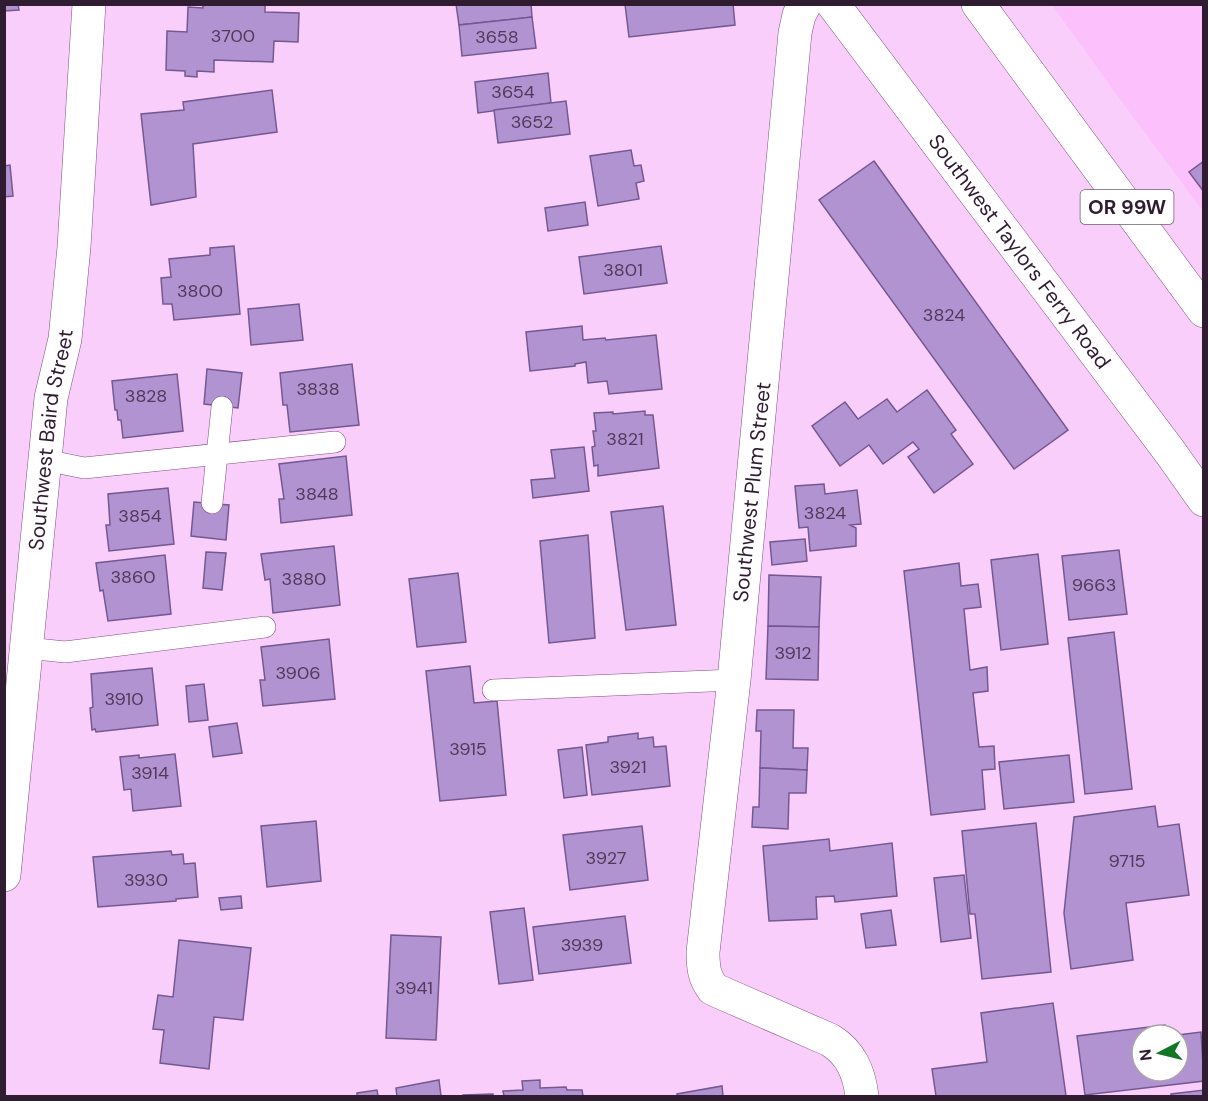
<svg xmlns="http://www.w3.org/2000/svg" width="1208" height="1101" viewBox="0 0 1208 1101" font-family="'DM Sans',sans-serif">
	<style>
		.built { fill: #fcc0fd }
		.building { fill: #b193d2; stroke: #745892; stroke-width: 1.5 }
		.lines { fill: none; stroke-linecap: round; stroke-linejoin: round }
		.lane-casing { stroke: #805082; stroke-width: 22 }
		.street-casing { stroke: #805082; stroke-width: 34 }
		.primary-casing { stroke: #805082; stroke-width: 34 }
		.lane { stroke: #fff; stroke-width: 21 }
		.street { stroke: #fff; stroke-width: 33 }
		.primary { stroke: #fff; stroke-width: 33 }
		.labels { text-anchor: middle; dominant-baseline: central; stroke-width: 5; stroke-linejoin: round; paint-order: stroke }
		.number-label { font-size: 18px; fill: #503a59 }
		.shield { fill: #fff; stroke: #6e606f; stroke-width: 1.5 }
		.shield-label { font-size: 20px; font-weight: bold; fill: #301c31 }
		.street-label { font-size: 21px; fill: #301c31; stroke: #fff }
	</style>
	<rect width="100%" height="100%" fill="#facefa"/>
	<polygon class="built" points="1052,5 1203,5 1203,211 1125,106"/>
	<g class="building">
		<polygon points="4,4 18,4 19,10 4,11"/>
		<polygon points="203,4 265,4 265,12 299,13 298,42 274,41 273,62 214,60 214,72 197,71 197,77 185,76 185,71 166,70 167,31 187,32 188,7 203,8"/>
		<polygon points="456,4 531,4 532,17 459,25"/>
		<polygon points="625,4 733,4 735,25 629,37"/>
		<polygon points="532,17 536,48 462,56 459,25"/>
		<polygon points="548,73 551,103 478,113 475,82"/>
		<polygon points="272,90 277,132 193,144 196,197 151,205 141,114 184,110 183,102"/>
		<polygon points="566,101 570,134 498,143 494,110"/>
		<polygon points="631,150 634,166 641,165 644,181 636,183 639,199 598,206 590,156"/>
		<polygon points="874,161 1068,430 1014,469 819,200"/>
		<polygon points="1204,161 1204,192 1189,172"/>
		<polygon points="10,165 13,196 4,197 4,166"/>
		<polygon points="585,202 588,225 548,231 545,208"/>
		<polygon points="234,246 240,314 174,320 172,304 163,304 161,278 171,277 169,259 210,255 210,248"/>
		<polygon points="661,246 667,283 584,294 579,257"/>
		<polygon points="299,304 303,340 251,345 248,309"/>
		<polygon points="582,326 583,340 605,338 606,340 656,335 662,389 609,394 607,381 588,383 586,362 575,364 575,366 530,371 526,332"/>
		<polygon points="352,364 359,425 290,432 287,405 283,405 280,373"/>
		<polygon points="207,369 242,373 238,408 204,404"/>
		<polygon points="177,374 183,431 123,438 121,420 118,420 117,410 115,410 112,381"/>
		<polygon points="927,390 956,430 951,434 973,464 934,493 908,457 919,449 913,442 883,464 869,445 840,466 812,426 845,402 858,419 887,399 897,412"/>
		<polygon points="645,411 645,415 653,415 659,468 598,476 598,465 594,466 592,447 595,446 593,431 596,431 594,413 613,412 613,414"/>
		<polygon points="584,447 589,491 533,498 531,480 555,478 551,450"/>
		<polygon points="346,456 352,515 281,523 279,499 284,499 279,464"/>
		<polygon points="824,484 825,494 857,490 861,524 850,525 856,528 856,546 810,551 808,527 799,528 795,486"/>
		<polygon points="168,488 174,544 109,551 106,525 110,525 108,494"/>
		<polygon points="194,502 229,505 226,540 191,536"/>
		<polygon points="663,506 676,625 626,630 611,512"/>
		<polygon points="588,535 595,638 549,643 540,541"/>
		<polygon points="805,539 807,561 772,565 770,542"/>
		<polygon points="334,546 340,605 273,613 270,579 265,580 261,554"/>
		<polygon points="1119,550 1127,614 1069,620 1062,556"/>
		<polygon points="206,552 226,553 222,590 203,588"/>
		<polygon points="1038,554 1048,644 1001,650 991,560"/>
		<polygon points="165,555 171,614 108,621 103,590 100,591 96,563"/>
		<polygon points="959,563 961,586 978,584 981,607 964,609 970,670 987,667 988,691 973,693 979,747 994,746 995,769 982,770 985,809 931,815 904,571"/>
		<polygon points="458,573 466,642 417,647 409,579"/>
		<polygon points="769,575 821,577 819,627 768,626"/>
		<polygon points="768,626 819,627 818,680 766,679"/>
		<polygon points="1114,632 1132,789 1085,794 1068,638"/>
		<polygon points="329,639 335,699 263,706 260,680 265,680 261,647"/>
		<polygon points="470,666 474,703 497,701 506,795 440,801 426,671"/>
		<polygon points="152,668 158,725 96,732 95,729 92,730 90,708 93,707 91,674"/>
		<polygon points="204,684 208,720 189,722 186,686"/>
		<polygon points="757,710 794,710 793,748 808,748 807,770 760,768 761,731 756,731"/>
		<polygon points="237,723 242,753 213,757 209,727"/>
		<polygon points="638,733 638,739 653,737 654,747 666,746 670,786 592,795 586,745 608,742 608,737"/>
		<polygon points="582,747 587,795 564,798 558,750"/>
		<polygon points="175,754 181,806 133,811 131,789 124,790 120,757 139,755 139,758"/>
		<polygon points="1069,755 1074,802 1004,809 999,762"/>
		<polygon points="760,768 807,770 806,793 789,793 788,829 752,827 753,807 759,807"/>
		<polygon points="1155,806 1158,827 1179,824 1189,895 1126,903 1133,960 1071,969 1064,913 1074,817"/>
		<polygon points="316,821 321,881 267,887 261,826"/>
		<polygon points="1036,823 1051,972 982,979 975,914 970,914 962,831"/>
		<polygon points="642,826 648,880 570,890 563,835"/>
		<polygon points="829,839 830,851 892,843 897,896 835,902 834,896 816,897 817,919 769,921 763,846"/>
		<polygon points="171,851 172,855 183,854 184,864 195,863 198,897 176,899 176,901 98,907 93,857"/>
		<polygon points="964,875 971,938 941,942 934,878"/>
		<polygon points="241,896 242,908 221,910 219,898"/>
		<polygon points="524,908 533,980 499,984 490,912"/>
		<polygon points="891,910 896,945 866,948 861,914"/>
		<polygon points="625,916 631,963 539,974 533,927"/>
		<polygon points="391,935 441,937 436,1040 386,1038"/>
		<polygon points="179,940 251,948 243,1020 214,1017 209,1069 160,1063 164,1030 153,1029 158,995 173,997"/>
		<polygon points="1053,1003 1066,1096 936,1096 932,1069 987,1062 981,1013"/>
		<polygon points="1165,1025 1166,1035 1142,1035 1142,1071 1178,1071 1178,1035 1201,1032 1204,1081 1085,1095 1077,1036"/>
		<polygon points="439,1080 441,1096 397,1096 396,1088"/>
		<polygon points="540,1080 540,1088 566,1087 567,1090 582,1090 583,1096 504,1096 503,1091 523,1090 522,1081"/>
		<polygon points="722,1086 723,1096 677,1096 677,1094"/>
		<polygon points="377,1090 378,1096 357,1096 357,1093"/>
		<polygon points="1204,1090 1204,1096 1171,1096 1171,1094"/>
		<polygon points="493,1094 493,1096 463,1096 463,1095"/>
	</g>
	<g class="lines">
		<defs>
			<g id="lane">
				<polyline points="45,460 84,468 335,442"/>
				<polyline points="212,503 222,407"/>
				<polyline points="27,648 65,652 265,627"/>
				<polyline points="493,690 734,680"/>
			</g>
			<g id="street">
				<path d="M 805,4 L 799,15 L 795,33 L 734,680 L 703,952 C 703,967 704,977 713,989 L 830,1040 C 851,1053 859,1072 862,1096"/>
				<path id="s1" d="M 833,4 L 1170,452 L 1204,500"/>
				<path id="s2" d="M 4,875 L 51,398 L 65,339 L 74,247 L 89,4"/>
			</g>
			<polyline id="primary" points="978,4 1204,311"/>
		</defs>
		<use href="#lane" class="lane-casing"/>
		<use href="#street" class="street-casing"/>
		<use href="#primary" class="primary-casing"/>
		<use href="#lane" class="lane"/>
		<use href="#street" class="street"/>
		<use href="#primary" class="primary"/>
	</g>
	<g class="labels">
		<g class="number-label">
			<text x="233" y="36">3700</text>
			<text x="497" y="37">3658</text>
			<text x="513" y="92">3654</text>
			<text x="532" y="122">3652</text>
			<text x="623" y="270">3801</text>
			<text x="200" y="291">3800</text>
			<text x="944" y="315">3824</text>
			<text x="318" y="389">3838</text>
			<text x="146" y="396">3828</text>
			<text x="625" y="439">3821</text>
			<text x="317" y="494">3848</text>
			<text x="825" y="513">3824</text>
			<text x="140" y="516">3854</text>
			<text x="133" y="577">3860</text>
			<text x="304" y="579">3880</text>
			<text x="1094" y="585">9663</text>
			<text x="793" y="653">3912</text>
			<text x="298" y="673">3906</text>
			<text x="124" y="699">3910</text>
			<text x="468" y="749">3915</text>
			<text x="628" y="767">3921</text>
			<text x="150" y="773">3914</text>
			<text x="606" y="858">3927</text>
			<text x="1127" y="861">9715</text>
			<text x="146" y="880">3930</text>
			<text x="582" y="945">3939</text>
			<text x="414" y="988">3941</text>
		</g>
		<rect class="shield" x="1080.5" y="190" width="93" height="34" rx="4.5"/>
		<g class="shield-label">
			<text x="1127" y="207">OR 99W</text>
		</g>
		<g class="street-label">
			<text stroke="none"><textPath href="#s1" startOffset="310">Southwest Taylors Ferry Road</textPath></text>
			<text stroke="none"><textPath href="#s2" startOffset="438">Southwest Baird Street</textPath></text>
			<text transform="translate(752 492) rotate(-84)">Southwest Plum Street</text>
		</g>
	</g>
	<rect width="1208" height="1101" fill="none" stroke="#301c31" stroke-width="12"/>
	<g transform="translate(1160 1053) rotate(263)"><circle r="28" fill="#ffffff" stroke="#aca4ad" stroke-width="1.5"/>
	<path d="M0-4.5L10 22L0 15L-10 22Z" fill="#127627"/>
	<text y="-9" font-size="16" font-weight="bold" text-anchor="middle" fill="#301c31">N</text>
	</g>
</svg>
